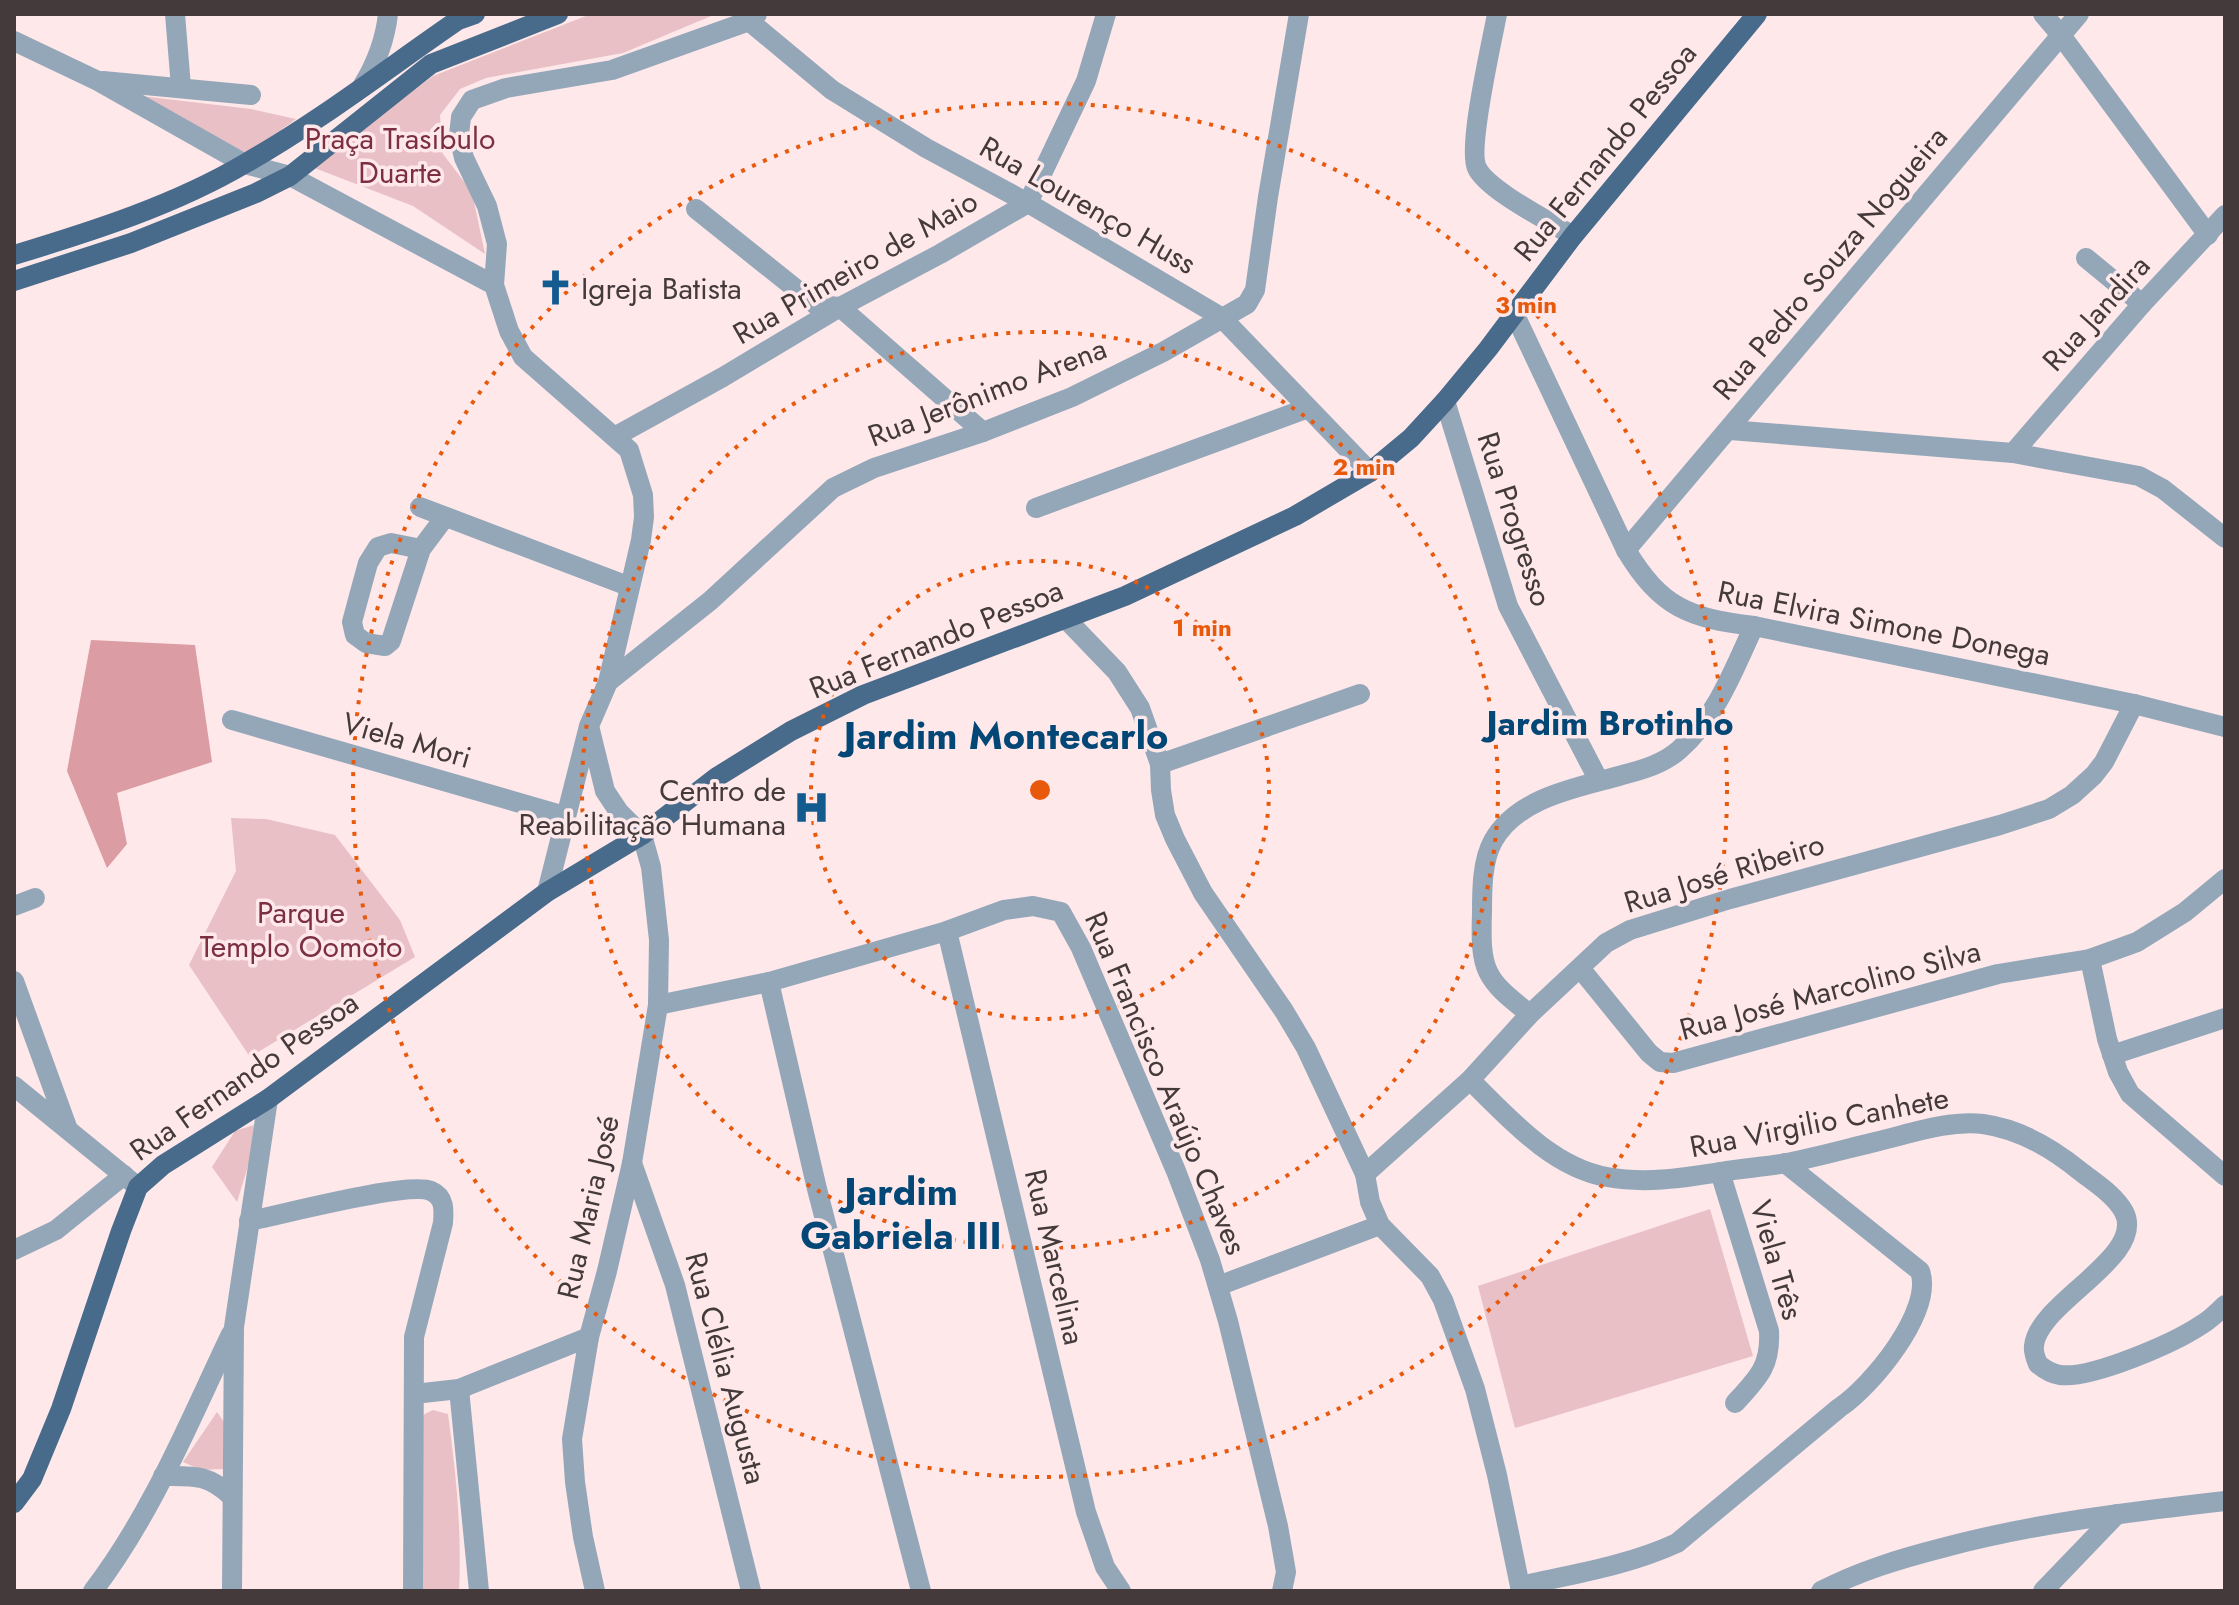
<svg xmlns="http://www.w3.org/2000/svg" width="2239" height="1605" viewBox="0 0 2239 1605" font-family="Jost,sans-serif">
	<style>
		.green { fill: #e9c0c5 }
		.forest { fill: #db9ca4 }
		.lines { fill: none; stroke-linecap: round; stroke-linejoin: round }
		.minor { stroke: #94a7b9; stroke-width: 20 }
		.major { stroke: #486b8b; stroke-width: 20 }
		.ring { fill: none; stroke: #e8590c; stroke-width: 4; stroke-dasharray: 4 8 }
		.labels { text-anchor: middle; dominant-baseline: central; stroke-width: 7; stroke-linejoin: round; paint-order: stroke }
		.park-label { font-size: 30px; fill: #7b2f3f; stroke: #fee8ea }
		.street-label { font-size: 30px; fill: #443a3b; stroke: #fee8ea }
		.poi-label { font-size: 30px; fill: #443a3b; stroke: #fee8ea; text-anchor: start }
		.quarter-label { font-size: 34px; font-weight: bold; fill: #024776; stroke: #fee8ea }
		.district-label { font-size: 38px; font-weight: bold; fill: #024776; stroke: #fee8ea }
		.centre { fill: #e8590c; stroke: #fee8ea; stroke-width: 4 }
		.ring-label { font-size: 24px; text-anchor: middle; font-weight: bold; fill: #e8590c; stroke: #fee8ea; stroke-width: 7; stroke-linejoin: round; paint-order: stroke }
	</style>
	<rect width="100%" height="100%" fill="#fee8ea"/>
	<g class="green">
		<polygon points="591,14 716,14 623,53 486,78 460,89 440,115 443,154 472,192 485,254 413,206 312,167 433,76"/>
		<polygon points="141,96 251,109 296,119 248,154"/>
		<polygon points="231,818 266,819 335,835 400,920 415,957 250,1057 189,965 236,871"/>
		<polygon points="254,1125 249,1163 237,1202 212,1167 235,1131"/>
		<polygon points="1710,1209 1753,1356 1515,1428 1478,1286"/>
		<path d="M 433,1410 L 448,1414 C 456,1473 462,1531 459,1591 L 418,1591 L 421,1416 Z"/>
		<polygon points="217,1412 231,1432 223,1469 201,1470 183,1462"/>
	</g>
	<polygon class="forest" points="91,640 195,645 212,762 117,793 127,844 107,868 67,771"/>
	<g class="lines">
		<g class="minor">
			<polyline points="175,14 181,87"/>
			<path d="M 1497,14 C 1492,42 1467,148 1477,168 C 1487,190 1551,222 1573,236"/>
			<polyline points="2043,14 2060,34 2208,235"/>
			<polyline points="749,21 832,90 926,148 1028,203 1221,317 1370,472"/>
			<polyline points="14,41 98,81 245,164 290,176 494,285 509,331 523,357 629,450 643,495 644,517 641,540 608,682 589,726 547,892"/>
			<polyline points="103,81 251,95"/>
			<path d="M 363,85 C 377,62 385,41 388,14"/>
			<polyline points="696,209 816,305 840,307 983,432"/>
			<polyline points="2086,258 2142,304"/>
			<polyline points="494,285 497,244 487,206 464,158 459,135 461,117 472,100 506,88 612,70 749,21 757,14"/>
			<path d="M 1514,313 L 1626,550 C 1661,608 1689,618 1754,626 L 2134,704 L 2225,727"/>
			<polyline points="1445,401 1508,606 1599,781"/>
			<polyline points="1730,430 2013,453 2139,476 2163,489 2225,538"/>
			<polyline points="616,436 723,377 840,307 940,254 1028,203 1086,81 1106,14"/>
			<polyline points="2013,453 2142,304 2225,215"/>
			<polyline points="420,507 628,586"/>
			<polyline points="1036,508 1308,408"/>
			<polyline points="421,549 391,543 378,547 368,563 359,596 352,622 355,635 366,643 385,646 391,641 421,549 445,517"/>
			<polyline points="1626,550 2079,14"/>
			<polyline points="1067,620 1117,672 1140,708 1160,764 1161,790 1165,815 1175,839 1203,893 1284,1011 1306,1048 1365,1174 1370,1202 1380,1225 1430,1276 1443,1300 1475,1389 1497,1475 1521,1591"/>
			<polyline points="608,682 710,601 833,488 874,468 983,432 1072,397 1163,352 1247,304 1255,290 1268,197 1299,14"/>
			<polyline points="232,720 565,816"/>
			<polyline points="590,730 605,791 619,812 642,835 651,867 659,940 658,1005 632,1163 607,1271 589,1337 572,1439 575,1482 583,1537 595,1591"/>
			<polyline points="1160,764 1360,694"/>
			<polyline points="2225,879 2185,912 2137,942 2090,959 2107,1039 2118,1072 2130,1094 2225,1176"/>
			<polyline points="14,906 35,898"/>
			<polyline points="947,931 1086,1512 1105,1567 1121,1591"/>
			<polyline points="1580,968 1649,1053 1660,1062 1673,1063 1998,974 2090,959"/>
			<polyline points="14,981 67,1127"/>
			<polyline points="769,982 817,1189 921,1591"/>
			<polyline points="658,1005 769,982 947,931 1004,910 1033,906 1061,912 1081,948 1176,1171 1210,1260 1228,1321 1278,1526 1286,1572 1282,1591"/>
			<path d="M 1530,1014 C 1484,979 1480,970 1482,912 C 1482,890 1482,861 1493,841 C 1517,798 1575,788 1619,776 C 1640,770 1662,765 1679,750 C 1716,718 1734,669 1754,626"/>
			<polyline points="2112,1055 2225,1018"/>
			<path d="M 1470,1080 C 1508,1117 1551,1167 1607,1177 C 1646,1184 1682,1178 1721,1172 C 1743,1168 1765,1167 1787,1163 C 1817,1157 1846,1149 1875,1142 C 1910,1134 1947,1120 1983,1124 C 2019,1129 2052,1148 2080,1171 C 2094,1182 2115,1195 2124,1212 C 2147,1257 2037,1303 2034,1346 C 2033,1352 2036,1359 2038,1364 C 2044,1369 2052,1374 2060,1375 C 2092,1379 2174,1343 2201,1325 C 2210,1320 2218,1312 2225,1305"/>
			<polyline points="14,1086 138,1187"/>
			<polyline points="632,1163 675,1285 751,1591"/>
			<path d="M 1720,1172 L 1769,1331 C 1771,1366 1758,1378 1735,1403"/>
			<polyline points="1365,1174 1470,1080 1530,1014 1606,943 1630,930 1730,899 2000,825 2049,809 2072,795 2094,775 2104,762 2134,704"/>
			<path d="M 249,1221 C 281,1215 408,1181 431,1191 C 445,1197 444,1210 443,1223 L 414,1337 L 413,1591"/>
			<polyline points="14,1250 56,1230 124,1175"/>
			<polyline points="1218,1286 1380,1225"/>
			<polyline points="459,1389 479,1591"/>
			<polyline points="414,1394 459,1389 589,1337"/>
			<path d="M 163,1476 C 194,1476 208,1474 231,1496"/>
			<path d="M 1520,1586 C 1574,1574 1627,1566 1677,1543 L 1839,1408 C 1871,1387 1934,1311 1920,1271 L 1785,1163"/>
			<path d="M 93,1591 C 152,1514 189,1422 231,1334"/>
			<polyline points="232,1591 234,1327 268,1099"/>
			<path d="M 1821,1591 C 1860,1571 1899,1559 1942,1548 C 2035,1523 2129,1512 2225,1501"/>
			<polyline points="2043,1591 2117,1514"/>
		</g>
		<g class="major">
			<path d="M 14,255 C 93,231 175,205 246,163 C 320,121 388,68 458,20 L 475,14"/>
			<polyline points="14,281 131,243 256,193 290,176 431,64 558,14"/>
			<polyline points="14,1503 32,1479 61,1409 121,1231 138,1187 163,1165 268,1099 547,892 642,835 717,777 791,731 863,695 1125,596 1295,516 1370,472 1411,438 1445,401 1488,349 1573,236 1757,14"/>
		</g>
	</g>
	<g class="ring">
		<circle cx="1040" cy="790" r="229"/>
		<circle cx="1040" cy="790" r="458"/>
		<circle cx="1040" cy="790" r="687"/>
	</g>
	<defs>
		<symbol id="church-bare" viewBox="-9 -9 18 18"><path d="M-1.2-6h2.4v3.5h3.3v2.4h-3.3V6h-2.4V-.1h-3.3v-2.4h3.3Z" fill="#135a8e" stroke="#fee8ea" stroke-width="2.5" paint-order="stroke"/></symbol>
		<symbol id="hospital-bare" viewBox="-9 -9 18 18"><path d="M-5-5h3v3.5h4V-5h3V5h-3V1.5h-4V5h-3Z" fill="#135a8e" stroke="#fee8ea" stroke-width="2.5" paint-order="stroke"/></symbol>
	</defs>
	<g fill-rule="evenodd">
		<use href="#church-bare" x="530" y="262" width="51" height="51"/>
		<use href="#hospital-bare" x="786" y="782" width="51" height="51"/>
	</g>
	<g class="labels">
		<g class="park-label">
			<text x="400" y="138">Praça Trasíbulo<tspan x="400" dy="34">Duarte</tspan></text>
			<text x="301" y="912">Parque<tspan x="301" dy="34">Templo Oomoto</tspan></text>
		</g>
		<g class="street-label">
			<text transform="translate(1605 152) rotate(-51)">Rua Fernando Pessoa</text>
			<text transform="translate(1088 205) rotate(30)">Rua Lourenço Huss</text>
			<text transform="translate(1830 263) rotate(-50)">Rua Pedro Souza Nogueira</text>
			<text transform="translate(855 267) rotate(-30)">Rua Primeiro de Maio</text>
			<text transform="translate(2096 313) rotate(-48)">Rua Jandira</text>
			<text transform="translate(987 392) rotate(-21)">Rua Jerônimo Arena</text>
			<text transform="translate(1515 519) rotate(72)">Rua Progresso</text>
			<text transform="translate(1884 623) rotate(11)">Rua Elvira Simone Donega</text>
			<text transform="translate(936 639) rotate(-22)">Rua Fernando Pessoa</text>
			<text transform="translate(407 740) rotate(16)">Viela Mori</text>
			<text transform="translate(1724 873) rotate(-17)">Rua José Ribeiro</text>
			<text transform="translate(1830 990) rotate(-15)">Rua José Marcolino Silva</text>
			<text transform="translate(244 1076) rotate(-35)">Rua Fernando Pessoa</text>
			<text transform="translate(1166 1083) rotate(67)">Rua Francisco Araújo Chaves</text>
			<text transform="translate(1819 1122) rotate(-11)">Rua Virgilio Canhete</text>
			<text transform="translate(588 1207) rotate(-77)">Rua Maria José</text>
			<text transform="translate(1055 1257) rotate(77)">Rua Marcelina</text>
			<text transform="translate(1777 1260) rotate(74)">Viela Três</text>
			<text transform="translate(726 1368) rotate(75)">Rua Clélia Augusta</text>
		</g>
		<g class="poi-label">
			<text x="581" y="288">Igreja Batista</text>
			<text x="786" y="790" text-anchor="end">Centro de<tspan x="786" dy="34">Reabilitação Humana</tspan></text>
		</g>
		<g class="quarter-label">
			<text x="1610" y="723">Jardim Brotinho</text>
		</g>
		<g class="district-label">
			<text x="1006" y="735">Jardim Montecarlo</text>
			<text x="901" y="1191">Jardim<tspan x="901" dy="44">Gabriela III</tspan></text>
		</g>
	</g>
	<circle cx="1040" cy="790" r="12" class="centre"/>
	<g class="ring-label">
		<text x="1526" y="313">3 min</text>
		<text x="1364" y="475">2 min</text>
		<text x="1202" y="636">1 min</text>
	</g>
	<rect width="2239" height="1605" fill="none" stroke="#443a3b" stroke-width="32"/>
</svg>
